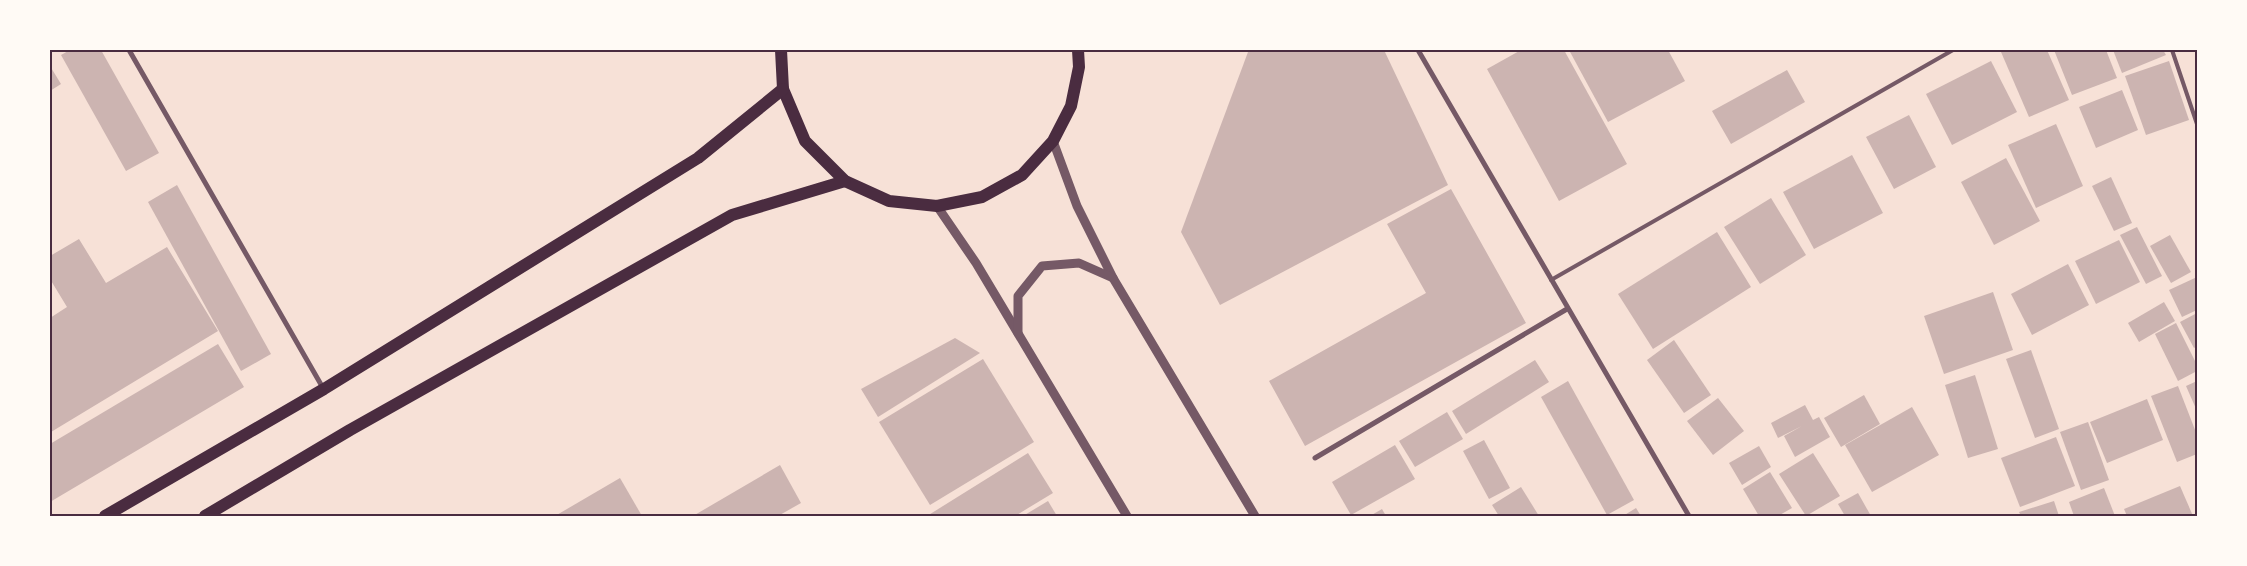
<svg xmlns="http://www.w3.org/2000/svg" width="2247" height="566" viewBox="0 0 2247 566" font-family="Rubik,sans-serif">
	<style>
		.building { fill: #ccb4b1 }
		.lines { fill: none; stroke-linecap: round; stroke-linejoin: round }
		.service { stroke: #755966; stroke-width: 4 }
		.minor { stroke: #755966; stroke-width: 5 }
		.tertiary { stroke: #755966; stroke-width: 9 }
		.primary { stroke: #4a2c40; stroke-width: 12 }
		.neatline { fill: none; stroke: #4a2c40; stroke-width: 2 }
	</style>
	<rect width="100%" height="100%" fill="#f7e1d7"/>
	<g class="building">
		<polygon points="70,50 101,50 159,153 126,171 61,55"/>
		<polygon points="1250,50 1384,50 1448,185 1220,305 1181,232 1248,52"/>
		<polygon points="1521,50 1564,50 1627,164 1559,201 1487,69"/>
		<polygon points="1569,50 1668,50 1685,81 1608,122"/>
		<polygon points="2004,50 2047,50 2069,100 2029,117 2001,52"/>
		<polygon points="2054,50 2106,50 2117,78 2072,95"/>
		<polygon points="2113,50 2163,50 2166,55 2122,73"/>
		<polygon points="1991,61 2017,112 1952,145 1926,94"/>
		<polygon points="2169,61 2189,120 2146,135 2125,76"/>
		<polygon points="50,66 61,84 50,91"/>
		<polygon points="1787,70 1805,102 1731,144 1712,111"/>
		<polygon points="2122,90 2138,130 2096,148 2079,107"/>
		<polygon points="1909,115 1936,167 1894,189 1866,137"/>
		<polygon points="2056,124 2083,186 2036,208 2008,145"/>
		<polygon points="1852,155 1883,213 1814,249 1783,192"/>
		<polygon points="2006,158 2040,221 1994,245 1961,182"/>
		<polygon points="2111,177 2132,223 2114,231 2092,186"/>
		<polygon points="177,185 271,354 241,371 148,202"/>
		<polygon points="1451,189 1526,323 1305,446 1269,381 1426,293 1387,224"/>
		<polygon points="1771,198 1806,255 1760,284 1724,227"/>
		<polygon points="2137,227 2162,276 2146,284 2120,235"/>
		<polygon points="1717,232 1751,287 1653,349 1618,294"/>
		<polygon points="2170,235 2191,272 2171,283 2150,246"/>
		<polygon points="79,239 106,283 167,247 218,331 51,432 50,318 67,307 50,279 50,256"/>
		<polygon points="2119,240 2140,282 2096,304 2075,261"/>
		<polygon points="2068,264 2089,305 2032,335 2011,294"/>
		<polygon points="2197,277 2197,310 2182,317 2169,290"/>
		<polygon points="1993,292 2013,350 1944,374 1924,316"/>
		<polygon points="2164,302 2175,321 2139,342 2128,323"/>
		<polygon points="2197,313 2197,346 2194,348 2180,322"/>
		<polygon points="2176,323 2197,365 2197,371 2178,381 2155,334"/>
		<polygon points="955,338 980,353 878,417 861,389"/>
		<polygon points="1674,340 1711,395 1684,413 1647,360"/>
		<polygon points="218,344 244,387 50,502 50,444"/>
		<polygon points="2031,350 2059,429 2035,438 2006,359"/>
		<polygon points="983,359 1034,442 930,505 879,422"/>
		<polygon points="1535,360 1549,382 1466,434 1452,411"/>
		<polygon points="1975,375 1998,449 1968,458 1945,385"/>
		<polygon points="1568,381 1634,500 1607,515 1541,397"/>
		<polygon points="2197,381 2197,411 2186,386"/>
		<polygon points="2178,386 2197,435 2197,454 2177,462 2151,396"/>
		<polygon points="1864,395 1880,424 1841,447 1824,418"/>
		<polygon points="1718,398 1744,431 1713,455 1687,421"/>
		<polygon points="2147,399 2163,440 2107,463 2090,422"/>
		<polygon points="1805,405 1813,420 1819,417 1830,437 1795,457 1784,436 1802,426 1778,438 1771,423"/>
		<polygon points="1912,407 1939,455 1872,492 1845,445"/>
		<polygon points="1447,412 1463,439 1415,467 1399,441"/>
		<polygon points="2088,422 2109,480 2081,490 2060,432"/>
		<polygon points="2056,437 2075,486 2020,507 2001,458"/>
		<polygon points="1484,440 1510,488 1489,499 1463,451"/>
		<polygon points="1395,445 1415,479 1351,515 1332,482"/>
		<polygon points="1759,446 1771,467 1742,485 1729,463"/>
		<polygon points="1028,453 1053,493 1015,516 927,516"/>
		<polygon points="1813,453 1840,496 1806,516 1779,474"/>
		<polygon points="780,465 801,503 778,516 693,516"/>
		<polygon points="1770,472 1792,508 1778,516 1759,516 1743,489"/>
		<polygon points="620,478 642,516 555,516"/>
		<polygon points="2180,486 2193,516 2127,516 2124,509"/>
		<polygon points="1521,487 1539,516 1499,516 1492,505"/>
		<polygon points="2104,488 2115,516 2074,516 2069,502"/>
		<polygon points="1858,493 1871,516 1845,516 1838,504"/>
		<polygon points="1048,501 1057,516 1023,516"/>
		<polygon points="2054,501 2059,516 2021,516 2019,512"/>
		<polygon points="1636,508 1641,516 1623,516"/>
		<polygon points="1382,509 1386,516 1370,516"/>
	</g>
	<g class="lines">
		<g class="service">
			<polyline points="2172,50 2197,124"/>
			<polyline points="1551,280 1953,50"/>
		</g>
		<g class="minor">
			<polyline points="129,50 323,388"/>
			<polyline points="1418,50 1689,516"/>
			<polyline points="1315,458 1567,309"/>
		</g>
		<g class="tertiary">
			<polyline points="1053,141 1077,206 1113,278 1255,516"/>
			<polyline points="937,206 976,263 1127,516"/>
			<polyline points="1018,333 1018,296 1042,266 1079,263 1113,278"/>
		</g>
		<g class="primary">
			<polyline points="781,50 783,89 805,141 845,181 889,201 937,206 982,197 1022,175 1053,141 1071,106 1079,67 1078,50"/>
			<polyline points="105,516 324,389 698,158 783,89"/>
			<polyline points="205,516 350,430 732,215 845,181"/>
		</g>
	</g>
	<rect width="2247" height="566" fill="none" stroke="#fffaf5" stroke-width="102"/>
	<rect x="51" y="51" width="2145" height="464" class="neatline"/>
</svg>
